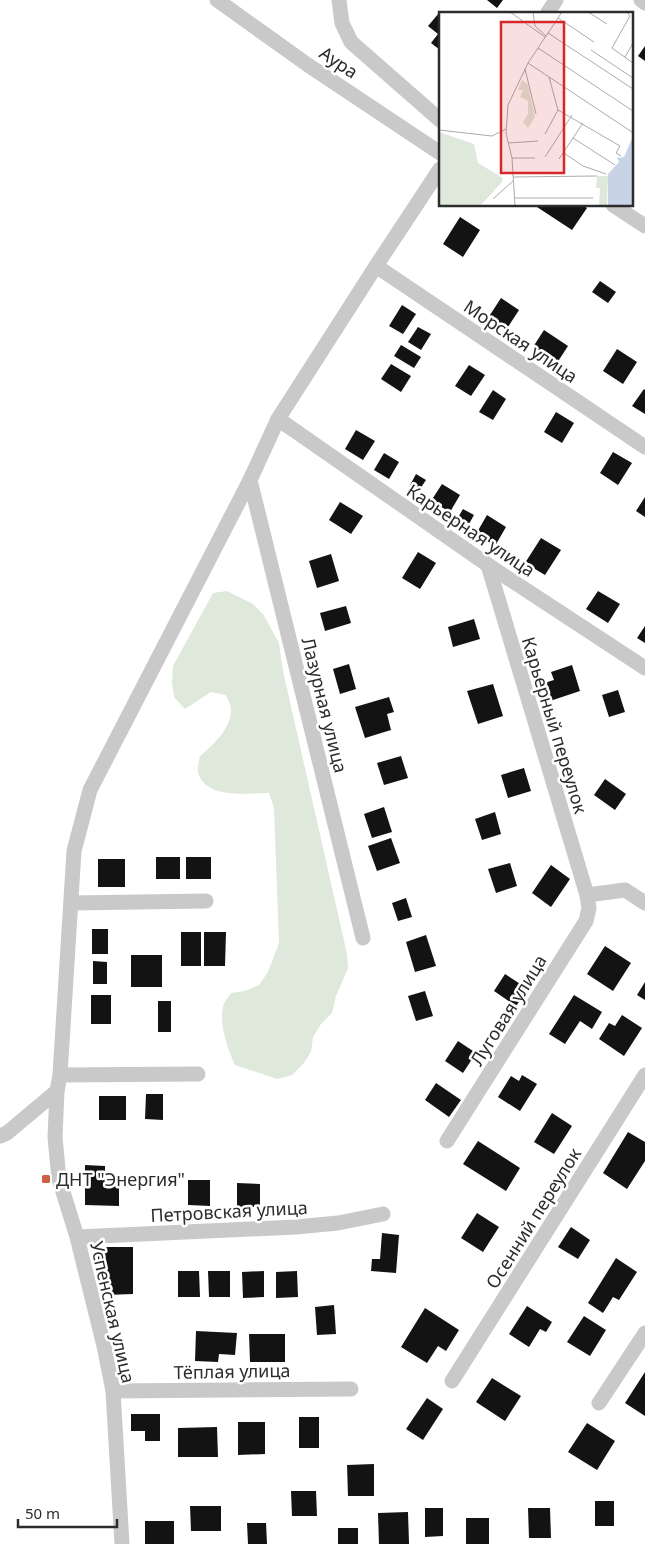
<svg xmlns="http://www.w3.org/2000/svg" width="645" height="1544" viewBox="0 0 645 1544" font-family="'Noto Sans',sans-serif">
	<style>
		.green { fill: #dee8db }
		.building { fill: #131313 }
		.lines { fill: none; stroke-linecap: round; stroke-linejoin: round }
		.minor { stroke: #c9c9c9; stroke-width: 15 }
		.poi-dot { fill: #ce6043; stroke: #fff; stroke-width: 2 }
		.labels { text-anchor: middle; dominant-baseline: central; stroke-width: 5; stroke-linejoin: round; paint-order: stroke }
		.street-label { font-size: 18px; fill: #2c2c2c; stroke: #fff }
		.poi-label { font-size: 18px; fill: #2c2c2c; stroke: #fff; text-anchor: start }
		.inset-road { fill: none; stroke: #ababab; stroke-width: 1 }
		.view { fill: #d62828; fill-opacity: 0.15; stroke: #d62828; stroke-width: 2.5 }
		.inset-edge { fill: none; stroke: #2c2c2c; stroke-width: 2.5 }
	</style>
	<rect width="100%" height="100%" fill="#fff"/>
	<path class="green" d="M 227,591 L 253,604 L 263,614 L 279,643 L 283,671 L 347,954 L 348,968 L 336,996 L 332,1013 L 321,1024 L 313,1037 L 311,1052 L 303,1064 L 292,1075 L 277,1079 L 235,1065 C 228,1051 219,1023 223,1007 C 224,1002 228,997 231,993 L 245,991 L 259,985 L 268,972 L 279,943 L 274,808 L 269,793 C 248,793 205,800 198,772 C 197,768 199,761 200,756 C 213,745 231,729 231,710 C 231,705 228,699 226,695 L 211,692 L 185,709 L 174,697 L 172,682 L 173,666 L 213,593 Z"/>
	<g class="building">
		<polygon points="487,0 503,0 497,8"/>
		<polygon points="439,13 440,14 440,50 431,43 438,34 428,26"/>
		<polygon points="645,46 645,61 638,56"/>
		<polygon points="538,205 583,205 587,208 572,230 537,207"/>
		<polygon points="460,217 480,230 463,257 443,244"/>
		<polygon points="600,281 616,292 608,303 592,292"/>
		<polygon points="501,298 519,310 506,330 488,318"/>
		<polygon points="402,305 416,314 403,334 389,326"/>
		<polygon points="418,327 431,334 421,350 408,342"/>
		<polygon points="544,330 568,346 557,363 533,347"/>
		<polygon points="401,345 421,357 414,368 394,356"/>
		<polygon points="617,349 637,362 623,384 603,371"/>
		<polygon points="391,364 411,376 401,392 381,379"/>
		<polygon points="469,365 485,375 471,396 455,386"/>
		<polygon points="644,389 645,390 645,414 632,406"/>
		<polygon points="493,390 506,399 493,420 479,412"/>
		<polygon points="556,412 574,423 562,443 544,432"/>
		<polygon points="356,430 375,441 363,460 345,449"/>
		<polygon points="613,452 632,463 618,485 600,473"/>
		<polygon points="384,453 399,462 389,479 374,470"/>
		<polygon points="416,474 426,480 418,492 409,487"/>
		<polygon points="442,484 460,495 450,512 431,501"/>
		<polygon points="645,497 645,517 636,511"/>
		<polygon points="340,502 363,516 351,534 329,520"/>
		<polygon points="463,509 474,515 465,531 454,524"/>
		<polygon points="487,515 506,527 495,546 476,534"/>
		<polygon points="541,538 561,550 545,575 525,563"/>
		<polygon points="418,552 436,563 420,589 402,578"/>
		<polygon points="331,554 339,581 317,588 309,561"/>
		<polygon points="598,591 620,604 608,623 586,609"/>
		<polygon points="346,606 351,623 325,631 320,613"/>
		<polygon points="474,619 480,639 453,647 448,627"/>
		<polygon points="645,626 645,643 637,638"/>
		<polygon points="349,664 356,689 340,694 333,669"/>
		<polygon points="572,665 580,691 550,701 544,683 554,680 551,672"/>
		<polygon points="493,684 503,716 478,724 467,691"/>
		<polygon points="618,690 625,712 609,717 602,695"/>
		<polygon points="389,697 394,712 387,714 391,730 365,738 355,707"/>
		<polygon points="401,756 408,778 384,785 377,763"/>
		<polygon points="524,768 531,791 508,798 501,775"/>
		<polygon points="605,779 626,794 615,810 594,795"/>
		<polygon points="384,807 392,832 372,838 364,814"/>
		<polygon points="495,812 501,834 482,840 475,819"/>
		<polygon points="391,838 400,863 377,871 368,846"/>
		<rect x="156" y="857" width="24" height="22"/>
		<rect x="186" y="857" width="25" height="22"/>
		<rect x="98" y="859" width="27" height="28"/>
		<polygon points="510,863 517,886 496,893 488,869"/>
		<polygon points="551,865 570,879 551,907 532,893"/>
		<polygon points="406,898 412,917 398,921 392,903"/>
		<rect x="92" y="929" width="16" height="25"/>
		<rect x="181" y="932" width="20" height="34"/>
		<polygon points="204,932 226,932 225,966 204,966"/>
		<polygon points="426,935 436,966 415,972 406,942"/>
		<polygon points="605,946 631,963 613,991 587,974"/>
		<rect x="131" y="955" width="31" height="32"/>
		<polygon points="93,961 107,962 107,984 93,984"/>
		<polygon points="505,974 528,989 516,1006 494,991"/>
		<polygon points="645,982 645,1000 637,995"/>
		<polygon points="425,991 433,1016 416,1021 408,996"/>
		<rect x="91" y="995" width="20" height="29"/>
		<polygon points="574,995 602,1012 592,1029 580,1021 565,1044 549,1034"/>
		<rect x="158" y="1001" width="13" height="31"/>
		<polygon points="622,1015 642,1028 624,1056 599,1039 609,1023 615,1026"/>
		<polygon points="458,1041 476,1053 463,1073 445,1061"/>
		<polygon points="522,1075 537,1084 520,1111 498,1097 511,1076 519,1081"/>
		<polygon points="436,1083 461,1100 449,1117 425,1100"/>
		<polygon points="146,1094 163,1094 163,1120 145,1119"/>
		<rect x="99" y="1096" width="27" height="24"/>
		<polygon points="552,1113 572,1126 554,1154 534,1142"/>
		<polygon points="628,1132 645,1142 645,1161 627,1189 603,1173"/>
		<polygon points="478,1141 520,1168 506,1191 463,1164"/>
		<polygon points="85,1165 105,1166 105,1182 119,1182 119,1206 85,1205"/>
		<polygon points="188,1180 210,1180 210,1206 188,1205"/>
		<polygon points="237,1183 260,1184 260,1207 237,1207"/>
		<polygon points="477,1213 499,1227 483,1252 461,1238"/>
		<polygon points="571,1227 590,1240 578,1259 558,1247"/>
		<polygon points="382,1233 399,1235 396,1273 371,1271 372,1259 380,1259"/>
		<polygon points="98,1247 133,1247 133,1294 106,1295 106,1267 98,1267"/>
		<polygon points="616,1258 637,1272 619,1300 613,1297 603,1313 588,1303"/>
		<polygon points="178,1271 199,1271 200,1297 178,1297"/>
		<polygon points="208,1271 230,1271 230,1297 209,1297"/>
		<polygon points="264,1271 264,1297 243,1298 242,1272"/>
		<polygon points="297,1271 298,1297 276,1298 276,1272"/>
		<polygon points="334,1305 336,1334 317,1335 315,1307"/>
		<polygon points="527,1306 552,1322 546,1332 540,1329 529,1347 509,1334"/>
		<polygon points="425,1308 459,1330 446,1351 438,1346 427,1363 401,1347"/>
		<polygon points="584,1316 606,1330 590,1356 567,1342"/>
		<polygon points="196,1331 237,1333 235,1355 219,1354 218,1362 195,1361"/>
		<polygon points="249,1334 285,1334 285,1362 250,1362"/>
		<polygon points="645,1372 645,1416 625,1403"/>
		<polygon points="492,1378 521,1396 505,1421 476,1402"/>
		<polygon points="427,1398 443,1409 423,1440 406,1429"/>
		<polygon points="131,1414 160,1414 160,1441 145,1441 145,1431 131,1431"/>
		<rect x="299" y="1417" width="20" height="31"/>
		<polygon points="238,1422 265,1422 265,1454 238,1455"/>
		<polygon points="587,1423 615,1441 597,1470 568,1452"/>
		<polygon points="217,1427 218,1457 178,1457 178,1428"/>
		<polygon points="374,1464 374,1496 348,1496 347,1465"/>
		<polygon points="291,1491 316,1491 317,1516 292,1516"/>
		<rect x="595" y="1501" width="19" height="25"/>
		<polygon points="190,1506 221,1506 221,1531 191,1531"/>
		<polygon points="425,1508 443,1508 443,1536 425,1537"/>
		<polygon points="528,1508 550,1508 551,1538 529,1538"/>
		<polygon points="408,1512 409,1544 379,1544 378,1513"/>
		<rect x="466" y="1518" width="23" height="26"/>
		<rect x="145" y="1521" width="29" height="23"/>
		<polygon points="247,1523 266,1523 267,1544 248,1544"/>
		<rect x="338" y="1528" width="20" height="16"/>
	</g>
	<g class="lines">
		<g class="minor">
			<polyline points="217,0 308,65 440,153"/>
			<polyline points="339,0 342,23 351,42 440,120"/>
			<polyline points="641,0 645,3"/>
			<polyline points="547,14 556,0"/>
			<polyline points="613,205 645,226"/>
			<polyline points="376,266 645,447"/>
			<polyline points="278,419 488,565 645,668"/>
			<polyline points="250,480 363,938"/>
			<polyline points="587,895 625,890 645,903"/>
			<polyline points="71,903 206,901"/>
			<polyline points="60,1075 198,1074"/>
			<polyline points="0,1136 7,1133 57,1091"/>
			<polyline points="447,1141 586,921 589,908 587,895 488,565"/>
			<polyline points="77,1237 296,1227 338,1223 383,1214"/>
			<polyline points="452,1381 645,1075"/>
			<polyline points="113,1391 351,1389"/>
			<polyline points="599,1403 645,1333"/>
			<polyline points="122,1544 113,1391 104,1346 77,1237 59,1179 55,1137 57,1091 60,1075 74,851 90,790 250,480 278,419 376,266 440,169"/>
		</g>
	</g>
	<rect class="poi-dot" x="41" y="1174" width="10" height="10" rx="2.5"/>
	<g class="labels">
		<g class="street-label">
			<text transform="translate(339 62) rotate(34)">Аура</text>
			<text transform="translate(521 341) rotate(34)">Морская улица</text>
			<text transform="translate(471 530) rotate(34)">Карьерная улица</text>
			<text transform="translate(325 705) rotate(76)">Лазурная улица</text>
			<text transform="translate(555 725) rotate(73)">Карьерный переулок</text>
			<text transform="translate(508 1010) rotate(-58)">Луговая улица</text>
			<text transform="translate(229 1211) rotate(-3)">Петровская улица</text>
			<text transform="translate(533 1218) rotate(-58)">Осенний переулок</text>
			<text transform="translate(113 1312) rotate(77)">Успенская улица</text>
			<text transform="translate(232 1371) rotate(-1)">Тёплая улица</text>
		</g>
		<g class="poi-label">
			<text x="56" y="1179">ДНТ "Энергия"</text>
		</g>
	</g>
	<g transform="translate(439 12)">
		<rect width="194" height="194" fill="#fff"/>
		<path d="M 83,68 L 89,73 L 96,105 L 89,116 L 84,110 L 89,102 L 89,89 L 81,85 L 84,78 L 79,78 ZM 0,120 L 35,132 L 39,151 L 64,166 L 63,170 L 41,194 L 0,194 ZM 158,164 L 169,164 L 168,194 L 160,194 L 161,176 L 157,176 Z" fill="#dee8db"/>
		<path d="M 194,124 L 194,194 L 169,194 L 169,162 L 180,150 L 178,146 L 185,145 Z" fill="#c9d3e6"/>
		<path class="inset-road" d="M 71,0 L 106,25M 94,0 L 96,14 L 107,24M 149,0 L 168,12M 188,0 L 191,4 L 173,36 L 194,51M 119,6 L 155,30M 109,21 L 194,77M 99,36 L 194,99M 152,38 L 194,66M 186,45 L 194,31M 89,51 L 193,120M 86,57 L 97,102M 110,65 L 119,98M 119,98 L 181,134 L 177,141 L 182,144M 0,118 L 53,124 L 67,117M 106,122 L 119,98M 134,126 L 176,153M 69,131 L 99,129M 125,141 L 144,154 L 167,162M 106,145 L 133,103M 73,146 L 96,146M 120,147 L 144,111M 74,165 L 158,164M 75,186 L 154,186M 54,187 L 74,169M 76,194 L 73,146 L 67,121 L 69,93 L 89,51 L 123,0"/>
		<path class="view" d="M 62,10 L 125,10 L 125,161 L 62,161 Z"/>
		<rect width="194" height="194" class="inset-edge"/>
	</g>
	<path d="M18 1519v8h99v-8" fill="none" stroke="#2c2c2c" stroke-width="2.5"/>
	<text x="25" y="1519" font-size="15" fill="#2c2c2c" stroke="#ffffff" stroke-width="4" paint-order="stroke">50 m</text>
</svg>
